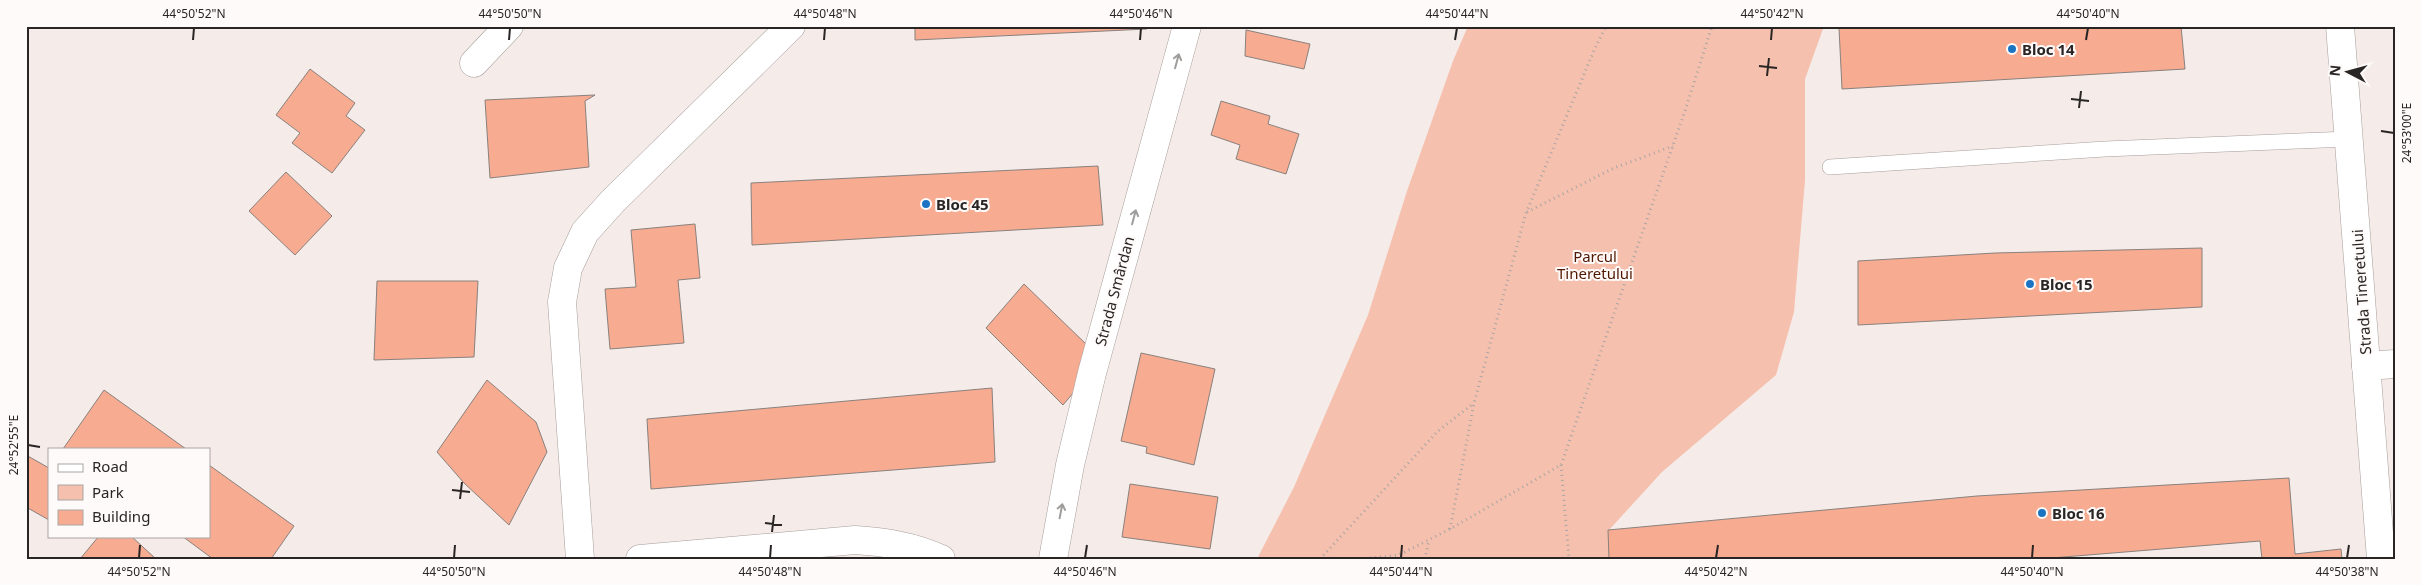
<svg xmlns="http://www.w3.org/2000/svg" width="2421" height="585" viewBox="0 0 2421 585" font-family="'Noto Sans',sans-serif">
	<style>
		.green { fill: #f5c1ae }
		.building { fill: #f7ab90; stroke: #89817e }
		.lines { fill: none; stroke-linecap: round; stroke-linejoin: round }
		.service-casing { stroke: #a79e9b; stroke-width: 16 }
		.minor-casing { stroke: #a79e9b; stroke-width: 29 }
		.path { stroke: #aca4a2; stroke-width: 3; stroke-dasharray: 1 4; stroke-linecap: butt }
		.service { stroke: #fff; stroke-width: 15 }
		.minor { stroke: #fff; stroke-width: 28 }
		.oneway { stroke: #9f9d9c }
		.ticks { fill: none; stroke: #292524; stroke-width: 2 }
		.poi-dot { fill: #1a74c2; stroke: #fefaf9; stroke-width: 2 }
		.labels { text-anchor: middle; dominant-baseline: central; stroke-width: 4; stroke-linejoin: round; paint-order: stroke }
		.poi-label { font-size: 15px; font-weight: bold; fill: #292524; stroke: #fefaf9; text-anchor: start }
		.park-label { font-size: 15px; fill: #501701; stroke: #fefaf9 }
		.street-label { font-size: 15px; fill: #292524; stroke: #fefaf9 }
		.neatline { fill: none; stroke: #292524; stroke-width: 2 }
		.ticks-label { font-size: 12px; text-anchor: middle; fill: #292524 }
	</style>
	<rect width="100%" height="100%" fill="#f5ebe8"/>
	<polygon class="green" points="1468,26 1824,26 1805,79 1805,180 1794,312 1776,375 1662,472 1609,530 1609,559 1257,559 1294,487 1368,315 1407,191 1453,61"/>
	<g class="building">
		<polygon points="915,26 1147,26 1147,29 915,40"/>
		<polygon points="1871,26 2181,26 2185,69 1842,89 1839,28"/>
		<polygon points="1246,30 1310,44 1304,69 1245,56"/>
		<polygon points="310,69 355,103 346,116 365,130 332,173 292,143 300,133 276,115"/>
		<polygon points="595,95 585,101 589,167 490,178 485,100"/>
		<polygon points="1221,101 1270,116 1268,124 1299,134 1286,174 1236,159 1240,145 1211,135"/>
		<polygon points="1098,166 1103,225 752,245 751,183"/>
		<polygon points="286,172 332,216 295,255 249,211"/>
		<polygon points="695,224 700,278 678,280 684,343 610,349 605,289 636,287 631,230"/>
		<polygon points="2202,248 2202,307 1858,325 1858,261 1995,253"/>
		<polygon points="377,281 478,281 474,357 374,360"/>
		<polygon points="1024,284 1087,345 1079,386 1063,405 986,328"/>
		<polygon points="1141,353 1215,369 1194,465 1146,453 1147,447 1121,441"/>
		<polygon points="487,380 536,422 547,452 509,525 464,483 437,452"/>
		<polygon points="992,388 995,462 651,489 647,419"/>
		<polygon points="104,390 186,449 63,449"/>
		<polygon points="26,455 49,468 49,520 26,507"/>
		<polygon points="209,465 294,526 271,559 213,559 182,536 209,536"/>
		<polygon points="2289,478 2295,554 2341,549 2342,559 2262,559 2260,541 2039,559 1609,559 1608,530 1977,496"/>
		<polygon points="1130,484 1218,497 1210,549 1122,537"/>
		<polygon points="99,536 131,536 156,559 80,559"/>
	</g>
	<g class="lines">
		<defs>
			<polyline id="service" points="1830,167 2105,149 2349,139"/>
			<g id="minor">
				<polyline points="2340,26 2381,559"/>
				<polyline points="474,63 509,26"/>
				<polyline points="2366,366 2395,364"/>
				<polyline points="580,559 562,302 568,268 585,232 613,201 791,26"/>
				<path d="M 640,559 L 855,540 C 885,542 913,546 941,559"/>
				<polyline points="1053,559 1070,465 1092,373 1187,26"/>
			</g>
		</defs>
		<use href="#service" class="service-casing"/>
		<use href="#minor" class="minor-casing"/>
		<g class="path">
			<polyline points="1527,212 1614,168 1673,146"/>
			<polyline points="1561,465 1569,559"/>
			<polyline points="1450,529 1474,403 1526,213 1595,48 1606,26"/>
			<polyline points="1320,559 1438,431 1474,403"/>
			<polyline points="1360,559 1399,555 1450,529 1561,465 1686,108 1712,26"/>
			<polyline points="1425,559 1429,540"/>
		</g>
		<use href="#service" class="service"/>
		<use href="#minor" class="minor"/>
	</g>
	<defs><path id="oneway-shaft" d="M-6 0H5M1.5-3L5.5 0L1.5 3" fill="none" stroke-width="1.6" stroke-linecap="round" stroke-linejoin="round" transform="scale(1.25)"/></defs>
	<g class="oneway">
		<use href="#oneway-shaft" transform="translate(1177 61) rotate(-75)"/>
		<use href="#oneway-shaft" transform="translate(1134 217) rotate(-75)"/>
		<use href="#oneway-shaft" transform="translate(1061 511) rotate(-79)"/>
	</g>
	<path class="ticks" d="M 193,40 L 194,28M 509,40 L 510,28M 824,40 L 825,28M 1140,40 L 1141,28M 1455,40 L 1457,28M 1771,40 L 1772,28M 2086,40 L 2088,28M 1759,66 L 1777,68M 1767,76 L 1769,58M 2071,99 L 2089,101M 2079,108 L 2081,91M 2381,131 L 2394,133M 28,445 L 40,447M 452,490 L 470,492M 460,499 L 462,482M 765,523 L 782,525M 772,532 L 774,515M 139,558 L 140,545M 454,558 L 455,545M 770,558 L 771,545M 1085,558 L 1087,545M 1401,558 L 1402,545M 1716,558 L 1718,545M 2032,558 L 2033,545M 2347,558 L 2349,545"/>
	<g class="poi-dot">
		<circle cx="2012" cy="49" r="5"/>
		<circle cx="926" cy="204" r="5"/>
		<circle cx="2030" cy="284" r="5"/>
		<circle cx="2042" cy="513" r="5"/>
	</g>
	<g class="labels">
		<g class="poi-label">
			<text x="2022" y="49">Bloc 14</text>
			<text x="936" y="204">Bloc 45</text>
			<text x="2040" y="284">Bloc 15</text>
			<text x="2052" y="513">Bloc 16</text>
		</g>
		<g class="park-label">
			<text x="1595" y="256">Parcul<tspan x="1595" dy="17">Tineretului</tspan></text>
		</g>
		<g class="street-label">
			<text transform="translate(1114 291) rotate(-75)">Strada Smârdan</text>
			<text transform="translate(2361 292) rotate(-94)">Strada Tineretului</text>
		</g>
	</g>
	<rect width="2421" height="585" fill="none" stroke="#fefaf9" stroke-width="55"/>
	<rect x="48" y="448" width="162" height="90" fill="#fefaf9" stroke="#a9a5a4"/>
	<rect x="58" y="464" width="25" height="8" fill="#ffffff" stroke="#a9a5a4"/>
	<text x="92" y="472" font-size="15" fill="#292524">Road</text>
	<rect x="58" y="485" width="25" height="15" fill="#f5c1ae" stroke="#a9a5a4"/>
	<text x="92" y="498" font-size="15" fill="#292524">Park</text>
	<rect x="58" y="510" width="25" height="15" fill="#f7ab90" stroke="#a9a5a4"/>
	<text x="92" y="522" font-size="15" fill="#292524">Building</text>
	<g transform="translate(2348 72) rotate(276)" stroke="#fefaf9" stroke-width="4" paint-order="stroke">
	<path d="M0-4L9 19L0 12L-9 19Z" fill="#292524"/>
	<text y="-8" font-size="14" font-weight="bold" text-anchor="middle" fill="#292524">N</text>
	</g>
	<rect x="28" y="28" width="2366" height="530" class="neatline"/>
	<g class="ticks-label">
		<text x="194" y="18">44°50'52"N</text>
		<text x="510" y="18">44°50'50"N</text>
		<text x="825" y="18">44°50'48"N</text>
		<text x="1141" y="18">44°50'46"N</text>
		<text x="1457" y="18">44°50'44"N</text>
		<text x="1772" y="18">44°50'42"N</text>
		<text x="2088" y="18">44°50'40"N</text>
		<text transform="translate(2407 133) rotate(-90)" y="4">24°53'00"E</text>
		<text transform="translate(14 445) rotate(-90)" y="4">24°52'55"E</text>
		<text x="139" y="576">44°50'52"N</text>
		<text x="454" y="576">44°50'50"N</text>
		<text x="770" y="576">44°50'48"N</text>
		<text x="1085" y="576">44°50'46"N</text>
		<text x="1401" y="576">44°50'44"N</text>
		<text x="1716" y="576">44°50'42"N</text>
		<text x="2032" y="576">44°50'40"N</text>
		<text x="2347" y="576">44°50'38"N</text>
	</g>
</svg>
